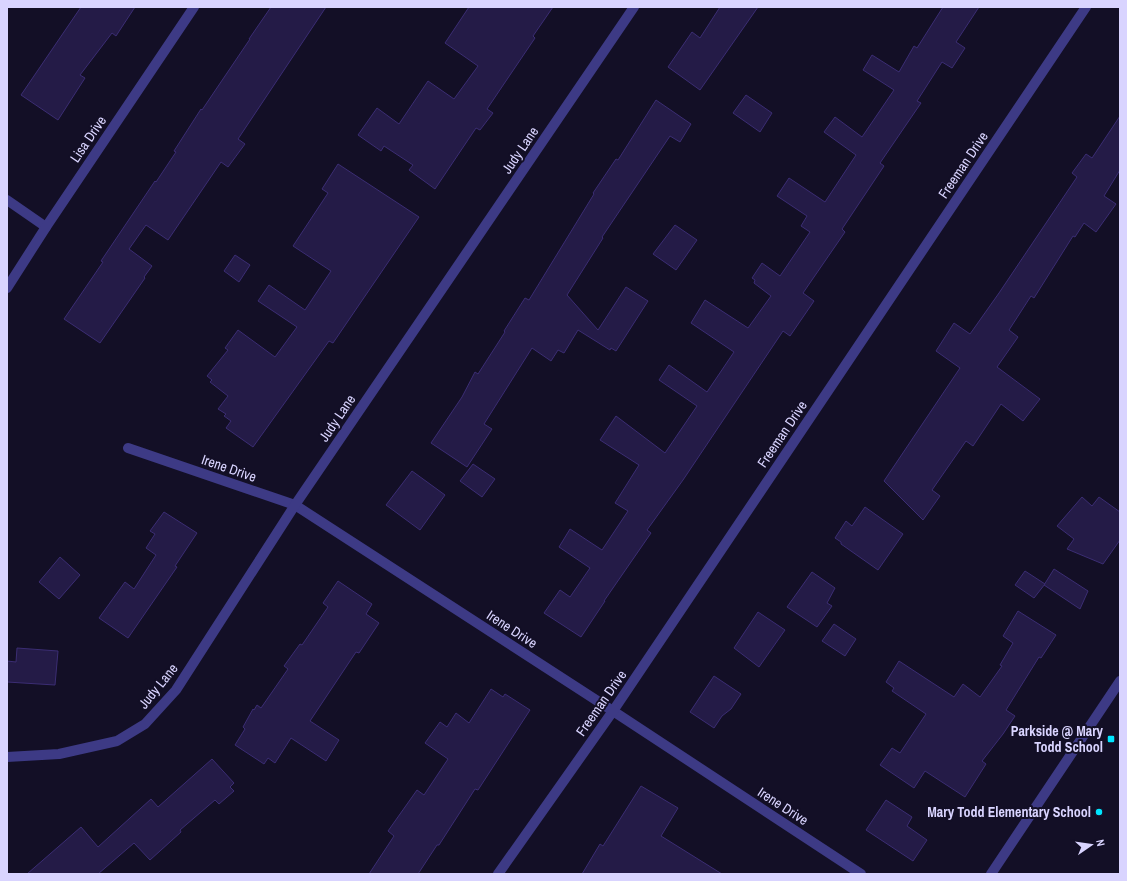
<svg xmlns="http://www.w3.org/2000/svg" width="1127" height="881" viewBox="0 0 1127 881" font-family="'Archivo Narrow',sans-serif">
	<style>
		.building { fill: #241b47; stroke: #3b2d73 }
		.lines { fill: none; stroke-linecap: round; stroke-linejoin: round }
		.minor { stroke: #3d3a85; stroke-width: 10 }
		.poi-dot { fill: #00e5ff; stroke: #130f26; stroke-width: 1.5 }
		.labels { text-anchor: middle; dominant-baseline: central; stroke-width: 4; stroke-linejoin: round; paint-order: stroke }
		.street-label { font-size: 14px; fill: #d9d4ff; stroke: #130f26 }
		.poi-label { font-size: 14px; font-weight: bold; fill: #d9d4ff; stroke: #130f26; text-anchor: end }
	</style>
	<rect width="100%" height="100%" fill="#130f26"/>
	<g class="building">
		<polygon points="81,7 135,7 116,36 112,33 80,75 85,78 58,120 21,95"/>
		<polygon points="271,7 326,7 238,139 245,144 228,167 221,162 168,240 146,225 129,249 152,266 144,277 145,278 100,343 64,319 103,262 101,261 155,181 156,182 176,152 174,151 201,109 202,110 250,39 249,39"/>
		<polygon points="469,7 553,7 533,36 535,38 487,109 493,113 480,130 476,128 435,189 409,170 413,165 384,146 381,151 358,135 377,108 399,124 428,81 454,99 478,66 445,43"/>
		<polygon points="720,7 758,7 700,90 668,67 692,32 700,38"/>
		<polygon points="943,7 979,7 956,42 965,48 952,68 942,62 917,101 921,103 880,163 884,166 842,229 845,232 803,293 814,301 790,336 783,331 683,480 647,530 651,533 604,601 605,601 581,637 544,613 560,590 570,597 590,568 559,547 570,529 602,550 628,511 615,503 639,465 600,440 616,416 665,453 697,406 659,380 669,365 707,392 734,352 691,323 705,300 748,328 771,296 754,283 755,280 752,278 762,263 780,276 810,232 801,226 807,216 777,196 789,178 825,202 856,155 824,132 835,117 862,137 894,90 863,70 872,55 899,72 914,46 917,48"/>
		<polygon points="746,95 772,113 760,132 733,113"/>
		<polygon points="656,100 691,124 680,142 670,136 602,237 603,238 567,295 598,330 626,287 648,301 616,351 611,348 610,350 578,330 564,353 558,350 551,361 532,348 484,424 492,429 467,467 431,443 462,397 475,372 478,374 505,332 504,331 525,298 529,300 594,194 593,193 616,159 618,160"/>
		<polygon points="1120,116 1120,170 1104,196 1116,204 1096,232 1084,223 1075,237 1073,236 1034,298 1031,296 1009,330 1018,337 997,367 1040,399 1023,421 1001,404 973,446 966,441 932,490 940,496 923,520 884,481 960,368 936,351 954,323 970,334 999,293 1077,177 1072,173 1086,154 1092,158"/>
		<polygon points="338,164 419,217 333,343 329,341 253,447 226,428 231,421 224,416 226,414 218,409 228,396 210,382 212,380 207,376 228,350 225,348 238,330 275,357 297,327 258,301 269,285 305,310 331,271 293,246 328,193 322,189"/>
		<polygon points="675,225 697,240 676,270 653,254"/>
		<polygon points="235,255 250,265 239,282 224,271"/>
		<polygon points="473,464 495,479 482,497 460,481"/>
		<polygon points="412,471 445,495 420,530 386,505"/>
		<polygon points="1082,497 1092,506 1099,497 1120,512 1120,540 1103,564 1067,549 1074,539 1057,526"/>
		<polygon points="865,507 903,534 878,570 841,544 841,542 835,538 846,521 852,526"/>
		<polygon points="164,512 197,533 175,566 177,567 128,638 99,618 125,582 134,589 156,555 146,548 155,534 150,531"/>
		<polygon points="60,557 80,575 59,599 39,582"/>
		<polygon points="1054,569 1088,591 1080,609 1044,585"/>
		<polygon points="1025,571 1045,584 1034,598 1015,585"/>
		<polygon points="812,572 835,588 827,603 832,606 817,627 787,607"/>
		<polygon points="338,581 372,604 366,614 379,623 359,653 356,652 310,721 339,740 326,761 291,738 275,763 268,758 264,764 235,745 245,729 243,727 253,709 254,710 257,705 261,708 288,669 284,666 300,644 302,645 328,607 323,603"/>
		<polygon points="1018,611 1056,635 1041,658 1039,657 1006,710 1015,716 1003,734 982,761 986,764 965,797 925,771 914,788 880,765 892,748 900,753 926,714 892,691 894,688 886,682 899,661 954,697 963,684 980,697 1002,666 1000,665 1013,643 1003,636"/>
		<polygon points="758,612 785,630 759,667 734,648"/>
		<polygon points="834,624 856,639 845,656 822,641"/>
		<polygon points="17,648 58,651 55,685 7,682 7,661 16,662"/>
		<polygon points="714,676 741,694 731,709 722,716 714,728 690,712"/>
		<polygon points="491,689 503,697 505,694 530,710 478,790 475,789 439,845 437,845 418,874 369,874 394,836 388,831 417,790 424,795 448,759 425,743 440,722 447,727 456,713 469,723"/>
		<polygon points="212,759 234,783 230,787 234,791 219,804 215,800 180,830 181,832 150,860 134,843 98,874 27,874 81,827 98,847 151,799 158,807"/>
		<polygon points="641,786 678,808 661,836 722,874 582,874 600,844 603,846"/>
		<polygon points="886,800 912,817 907,826 927,840 913,861 866,830"/>
	</g>
	<g class="lines">
		<g class="minor">
			<polyline points="7,200 46,227"/>
			<polyline points="7,288 46,227 194,7"/>
			<polyline points="128,448 295,505 613,711 861,874"/>
			<polyline points="7,757 59,754 117,741 145,724 176,690 295,505 634,7"/>
			<polyline points="498,874 613,711 1086,7"/>
			<polyline points="991,874 1120,681"/>
		</g>
	</g>
	<g class="poi-dot">
		<rect x="1107" y="735" width="8" height="8" rx="2"/>
		<circle cx="1099" cy="812" r="4"/>
	</g>
	<g class="labels">
		<g class="street-label">
			<text transform="translate(88 139) rotate(-56)">Lisa Drive</text>
			<text transform="translate(520 150) rotate(-56)">Judy Lane</text>
			<text transform="translate(963 165) rotate(-56)">Freeman Drive</text>
			<text transform="translate(337 418) rotate(-56)">Judy Lane</text>
			<text transform="translate(782 434) rotate(-56)">Freeman Drive</text>
			<text transform="translate(229 468) rotate(19)">Irene Drive</text>
			<text transform="translate(512 629) rotate(33)">Irene Drive</text>
			<text transform="translate(158 686) rotate(-51)">Judy Lane</text>
			<text transform="translate(601 703) rotate(-55)">Freeman Drive</text>
			<text transform="translate(783 806) rotate(33)">Irene Drive</text>
		</g>
		<g class="poi-label">
			<text x="1103" y="731">Parkside @ Mary<tspan x="1103" dy="16">Todd School</tspan></text>
			<text x="1091" y="812">Mary Todd Elementary School</text>
		</g>
	</g>
	<rect width="1127" height="881" fill="none" stroke="#d9d4ff" stroke-width="16"/>
	<g transform="translate(1091 845) rotate(77)" stroke="#130f26" stroke-width="3" paint-order="stroke">
	<path d="M0-3L7 15L0 10L-7 15Z" fill="#d9d4ff"/>
	<text y="-6" font-size="11" font-weight="bold" text-anchor="middle" fill="#d9d4ff">N</text>
	</g>
</svg>
